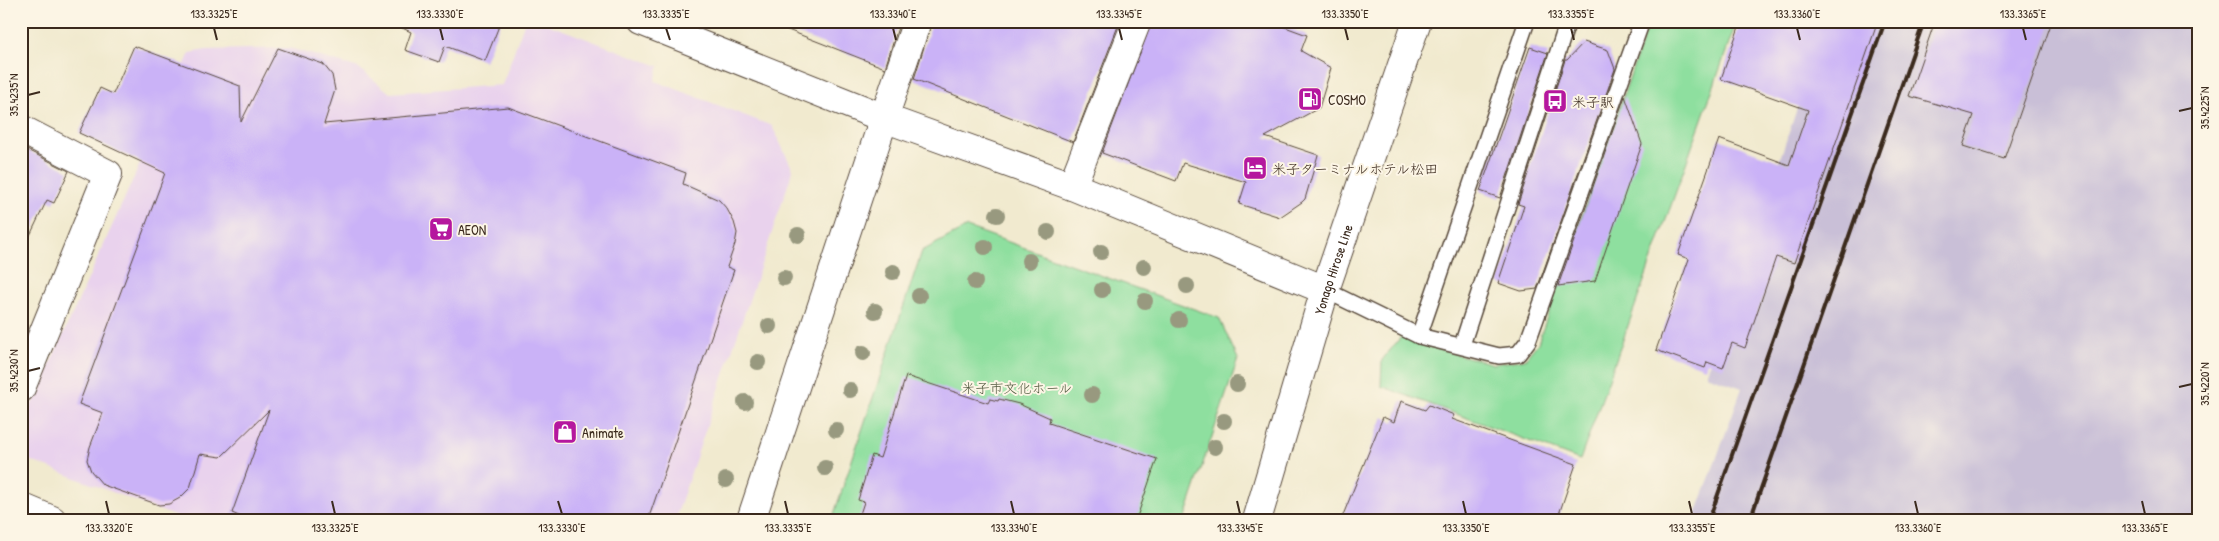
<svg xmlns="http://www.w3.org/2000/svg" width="2219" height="541" viewBox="0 0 2219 541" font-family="'Patrick Hand','Klee One',sans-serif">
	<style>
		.built { fill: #e9d2ed }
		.industrial { fill: #c9bfd7 }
		.park { fill: #8edf9f; stroke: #64845e }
		.building { fill: #cab2f7 }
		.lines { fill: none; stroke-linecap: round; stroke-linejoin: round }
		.service-casing { stroke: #564739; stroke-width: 18 }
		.minor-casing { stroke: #564739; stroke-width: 30 }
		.tertiary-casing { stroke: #564739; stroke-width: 30 }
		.secondary-casing { stroke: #564739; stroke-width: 30 }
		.service { stroke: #fff; stroke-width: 15 }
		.minor { stroke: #fff; stroke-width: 28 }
		.tertiary { stroke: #fff; stroke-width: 28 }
		.secondary { stroke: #fff; stroke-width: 28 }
		.rail { stroke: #3b2a1e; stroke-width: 4 }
		.tree { fill: #98997f }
		.ticks { fill: none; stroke: #3b2a1e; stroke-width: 2 }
		.labels { text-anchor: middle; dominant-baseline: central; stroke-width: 4; stroke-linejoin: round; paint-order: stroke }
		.poi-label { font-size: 14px; fill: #3b2a1e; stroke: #fcf5e5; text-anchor: start }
		.street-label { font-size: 14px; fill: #3b2a1e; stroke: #fcf5e5 }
		.park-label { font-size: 14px; fill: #50573e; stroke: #fcf5e5 }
		.neatline { fill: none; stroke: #3b2a1e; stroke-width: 2 }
		.ticks-label { font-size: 12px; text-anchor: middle; fill: #3b2a1e }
	</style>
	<rect width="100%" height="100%" fill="#fcf5e5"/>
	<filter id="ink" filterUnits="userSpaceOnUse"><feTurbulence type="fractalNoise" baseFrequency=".02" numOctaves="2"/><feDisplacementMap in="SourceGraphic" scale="10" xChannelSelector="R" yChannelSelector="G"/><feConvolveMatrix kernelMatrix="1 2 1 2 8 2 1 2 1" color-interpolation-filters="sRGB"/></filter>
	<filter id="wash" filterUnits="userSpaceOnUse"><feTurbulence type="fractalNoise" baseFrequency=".0096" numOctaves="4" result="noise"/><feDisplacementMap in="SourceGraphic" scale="20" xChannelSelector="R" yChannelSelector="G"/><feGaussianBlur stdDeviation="1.12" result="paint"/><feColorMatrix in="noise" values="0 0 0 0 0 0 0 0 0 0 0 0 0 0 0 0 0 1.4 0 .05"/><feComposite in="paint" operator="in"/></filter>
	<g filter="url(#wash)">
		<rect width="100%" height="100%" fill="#f1eacf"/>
		<polygon class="built" points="525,21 539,21 659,66 655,81 772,126 793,170 675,520 185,520 21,457 21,428 190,53 206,50 289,48 359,68 390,93 502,85"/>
		<polygon class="industrial" points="1827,21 2198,21 2198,520 1694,520 1742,388 1706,375"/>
		<g class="park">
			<polygon points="1649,21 1737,21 1580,460 1381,386 1382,360 1401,337 1436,349 1494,364 1525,359 1538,343"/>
			<polygon points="967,227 1219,318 1238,359 1184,520 832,520 922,251"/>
		</g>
		<g id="blocks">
			<g class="building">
				<polygon points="387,21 501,21 485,61 445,46 439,62 405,50 411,32"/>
				<polygon points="770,21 900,21 885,68 770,23"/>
				<polygon points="932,21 1120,21 1073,142 914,79"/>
				<polygon points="1152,21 1269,21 1307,35 1301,51 1331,68 1319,108 1265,137 1318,155 1305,199 1302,202 1280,217 1239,204 1246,182 1183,163 1176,181 1102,153"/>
				<polygon points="1741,21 1878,21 1794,263 1776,257 1745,348 1732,343 1723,368 1707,362 1705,368 1656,350 1689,259 1678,255 1719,139 1789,165 1808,110 1721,79"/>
				<polygon points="1935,21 2052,21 2004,159 1963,146 1974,115 1909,96"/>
				<polygon points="1584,42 1608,50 1615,69 1537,289 1521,291 1498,283 1524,206 1518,204 1565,60 1567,60"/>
				<polygon points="134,46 240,86 241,122 278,48 323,64 332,75 335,90 324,124 508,107 686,173 683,184 719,200 727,209 734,222 737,233 735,244 727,267 734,270 648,520 248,520 232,513 269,410 221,457 200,454 190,488 180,498 169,504 159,505 103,485 91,471 87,460 90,447 103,413 79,404 165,173 79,133 100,88 113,94"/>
				<polygon points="1530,47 1548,53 1500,198 1480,191"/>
				<polygon points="1625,96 1642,144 1595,281 1558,286"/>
				<polygon points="21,147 69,171 54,203 47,200 21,254"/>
				<polygon points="906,376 988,403 990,399 998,401 999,399 1019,404 1050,418 1049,423 1157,459 1136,520 858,520 864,502 858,500 872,455 880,458"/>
				<polygon points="1401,401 1425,410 1429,405 1454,415 1452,419 1576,464 1557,520 1341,520 1383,417 1394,422"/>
			</g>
		</g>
	</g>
	<g filter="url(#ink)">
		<use href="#blocks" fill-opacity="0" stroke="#564739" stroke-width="1"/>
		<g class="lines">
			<defs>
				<g id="service">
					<polyline points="1325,290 1419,336 1499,356 1518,354 1528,341 1642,21"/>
					<polyline points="1419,336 1527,21"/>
					<polyline points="1462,345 1568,21"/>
				</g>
				<g id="minor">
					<polyline points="884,118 917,21"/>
					<polyline points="21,129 108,174 21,388"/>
					<polyline points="1072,186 1137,21"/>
					<polyline points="21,507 52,520"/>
				</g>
				<g id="tertiary">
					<polyline points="641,21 884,118"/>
					<polyline points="751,520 884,118 1072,186 1325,290"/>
				</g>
				<g id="secondary">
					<path id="s1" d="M 1257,520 L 1325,290 L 1417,21"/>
				</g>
			</defs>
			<use href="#service" class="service-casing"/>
			<use href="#minor" class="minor-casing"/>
			<use href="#tertiary" class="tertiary-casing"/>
			<use href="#secondary" class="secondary-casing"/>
			<use href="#service" class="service"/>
			<use href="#minor" class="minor"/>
			<use href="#tertiary" class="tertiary"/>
			<use href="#secondary" class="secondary"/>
			<g class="rail">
				<polyline points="1709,520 1885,21"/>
				<polyline points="1750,520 1924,21"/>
			</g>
		</g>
		<g class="tree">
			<circle cx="997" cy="215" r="8"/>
			<circle cx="1048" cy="232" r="8"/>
			<circle cx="798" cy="235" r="8"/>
			<circle cx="985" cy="247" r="8"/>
			<circle cx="1101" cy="252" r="8"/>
			<circle cx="1029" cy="261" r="8"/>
			<circle cx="1144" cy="267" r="8"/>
			<circle cx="893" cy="272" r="8"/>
			<circle cx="784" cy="278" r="8"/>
			<circle cx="975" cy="282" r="8"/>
			<circle cx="1187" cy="286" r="8"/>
			<circle cx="1102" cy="290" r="8"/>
			<circle cx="919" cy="296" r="8"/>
			<circle cx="1145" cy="301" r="8"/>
			<circle cx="875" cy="311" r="8"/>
			<circle cx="1179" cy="320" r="8"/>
			<circle cx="769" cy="326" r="8"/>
			<circle cx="863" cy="353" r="8"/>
			<circle cx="758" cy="362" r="8"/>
			<circle cx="1237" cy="384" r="8"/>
			<circle cx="850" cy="390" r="8"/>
			<circle cx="1092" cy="395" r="8"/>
			<circle cx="745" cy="402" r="8"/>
			<circle cx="1224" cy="421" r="8"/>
			<circle cx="836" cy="430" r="8"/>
			<circle cx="1215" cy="447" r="8"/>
			<circle cx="825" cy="468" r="8"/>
			<circle cx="726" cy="480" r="8"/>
		</g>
	</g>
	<path class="ticks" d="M 214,28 L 217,40M 440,28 L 443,40M 666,28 L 670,40M 893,28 L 896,40M 1119,28 L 1122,40M 1345,28 L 1348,40M 1571,28 L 1574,40M 1797,28 L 1800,40M 2023,28 L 2026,40M 28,95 L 40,92M 2179,111 L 2192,108M 28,371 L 40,368M 2179,387 L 2192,384M 106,501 L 109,514M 332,501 L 335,514M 558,501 L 562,514M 785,501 L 788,514M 1011,501 L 1014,514M 1237,501 L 1240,514M 1463,501 L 1466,514M 1689,501 L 1692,514M 1915,501 L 1918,514M 2142,501 L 2145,514"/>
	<defs>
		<symbol id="fuel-square" viewBox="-11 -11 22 22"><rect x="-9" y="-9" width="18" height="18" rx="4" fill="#b5179e" stroke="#fcf5e5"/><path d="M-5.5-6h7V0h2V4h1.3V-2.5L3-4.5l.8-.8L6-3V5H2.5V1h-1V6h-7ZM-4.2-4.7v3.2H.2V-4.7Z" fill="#fff"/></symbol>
		<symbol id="bus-square" viewBox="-11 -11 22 22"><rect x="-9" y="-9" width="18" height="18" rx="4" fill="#b5179e" stroke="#fcf5e5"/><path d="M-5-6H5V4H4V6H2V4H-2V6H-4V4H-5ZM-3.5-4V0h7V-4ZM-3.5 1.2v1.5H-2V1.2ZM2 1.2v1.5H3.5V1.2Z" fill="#fff"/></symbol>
		<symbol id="hotel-square" viewBox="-11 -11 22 22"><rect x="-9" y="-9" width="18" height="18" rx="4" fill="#b5179e" stroke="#fcf5e5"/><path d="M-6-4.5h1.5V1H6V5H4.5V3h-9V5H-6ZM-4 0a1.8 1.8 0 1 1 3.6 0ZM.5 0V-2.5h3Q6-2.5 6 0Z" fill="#fff"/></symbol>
		<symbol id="supermarket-square" viewBox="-11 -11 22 22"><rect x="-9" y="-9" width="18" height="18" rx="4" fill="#b5179e" stroke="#fcf5e5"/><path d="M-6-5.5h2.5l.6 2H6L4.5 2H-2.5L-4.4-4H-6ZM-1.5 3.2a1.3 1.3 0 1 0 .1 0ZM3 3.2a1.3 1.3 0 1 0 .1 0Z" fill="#fff"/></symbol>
		<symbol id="shop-square" viewBox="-11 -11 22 22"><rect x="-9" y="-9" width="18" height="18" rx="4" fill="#b5179e" stroke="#fcf5e5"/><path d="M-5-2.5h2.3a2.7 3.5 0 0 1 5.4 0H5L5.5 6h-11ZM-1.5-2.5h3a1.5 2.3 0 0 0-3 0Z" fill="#fff"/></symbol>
	</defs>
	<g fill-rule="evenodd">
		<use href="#fuel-square" x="1296" y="85" width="28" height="28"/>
		<use href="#bus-square" x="1541" y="87" width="28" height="28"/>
		<use href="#hotel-square" x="1241" y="154" width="28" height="28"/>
		<use href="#supermarket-square" x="427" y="215" width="28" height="28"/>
		<use href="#shop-square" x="551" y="418" width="28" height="28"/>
	</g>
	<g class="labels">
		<g class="poi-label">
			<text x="1328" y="99">COSMO</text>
			<text x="1572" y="101">米子駅</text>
			<text x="1272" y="168">米子ターミナルホテル松田</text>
			<text x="458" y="229">AEON</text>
			<text x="582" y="432">Animate</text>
		</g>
		<g class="street-label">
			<text stroke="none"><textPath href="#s1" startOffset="262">Yonago Hirose Line</textPath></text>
		</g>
		<g class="park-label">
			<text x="1017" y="387">米子市文化ホール</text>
		</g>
	</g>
	<rect width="2219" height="541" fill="none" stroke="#fcf5e5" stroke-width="55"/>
	<rect x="28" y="28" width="2164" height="486" class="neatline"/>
	<g class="ticks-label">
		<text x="214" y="18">133.3325°E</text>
		<text x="440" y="18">133.3330°E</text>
		<text x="666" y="18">133.3335°E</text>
		<text x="893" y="18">133.3340°E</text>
		<text x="1119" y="18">133.3345°E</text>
		<text x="1345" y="18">133.3350°E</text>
		<text x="1571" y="18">133.3355°E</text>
		<text x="1797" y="18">133.3360°E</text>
		<text x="2023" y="18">133.3365°E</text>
		<text transform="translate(14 95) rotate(-90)" y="4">35.4235°N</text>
		<text transform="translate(2205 108) rotate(-90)" y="4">35.4225°N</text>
		<text transform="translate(14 371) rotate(-90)" y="4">35.4230°N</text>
		<text transform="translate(2205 384) rotate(-90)" y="4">35.4220°N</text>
		<text x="109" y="532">133.3320°E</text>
		<text x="335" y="532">133.3325°E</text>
		<text x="562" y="532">133.3330°E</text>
		<text x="788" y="532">133.3335°E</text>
		<text x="1014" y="532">133.3340°E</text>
		<text x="1240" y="532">133.3345°E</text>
		<text x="1466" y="532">133.3350°E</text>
		<text x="1692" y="532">133.3355°E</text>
		<text x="1918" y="532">133.3360°E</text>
		<text x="2145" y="532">133.3365°E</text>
	</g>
</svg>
